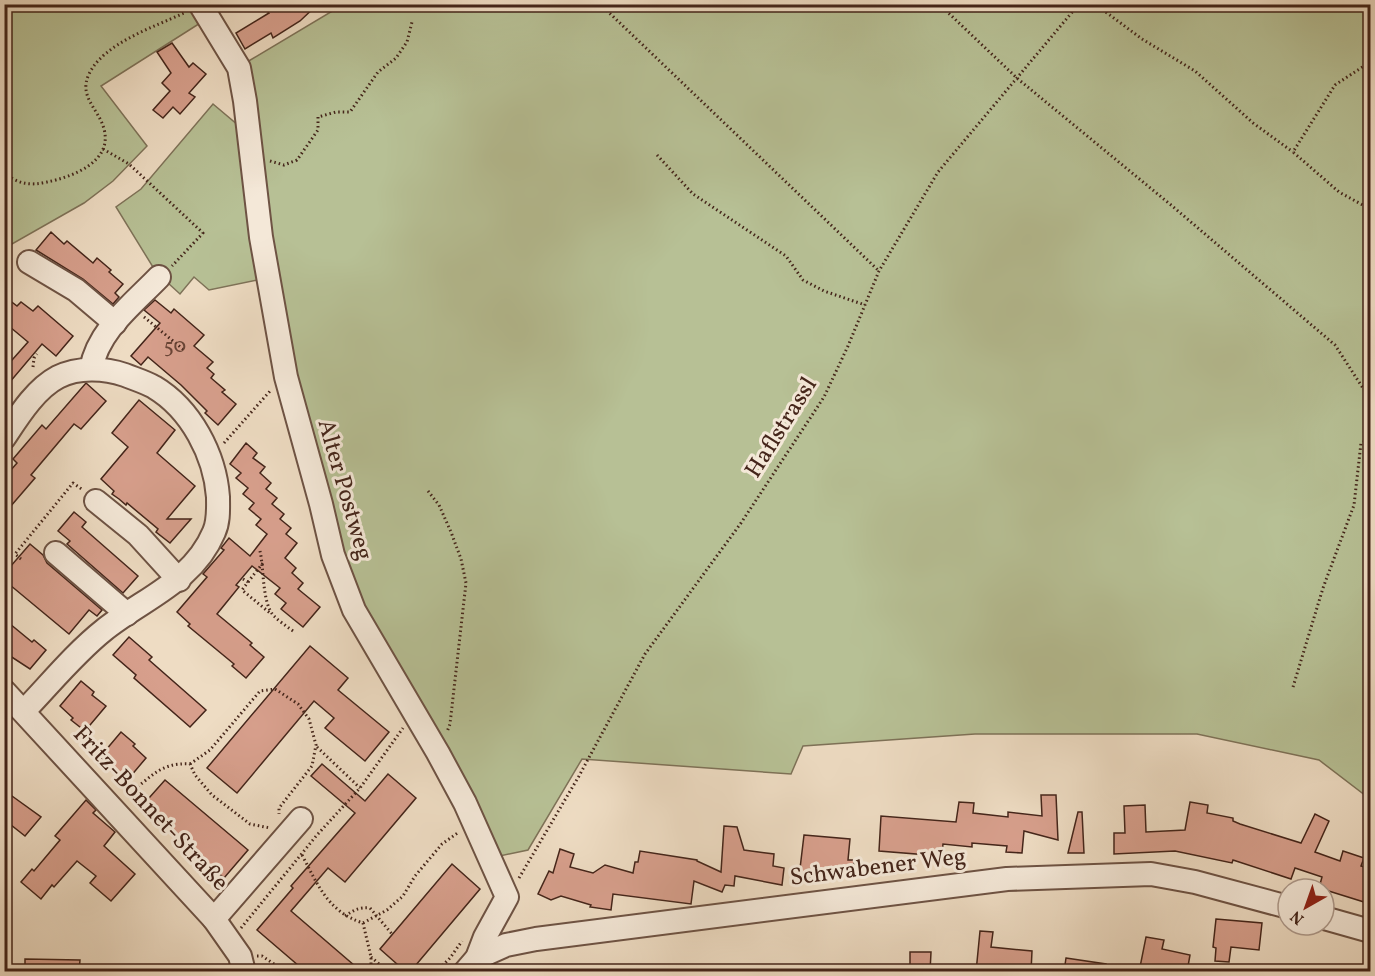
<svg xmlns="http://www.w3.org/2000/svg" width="1375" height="976" viewBox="0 0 1375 976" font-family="Vollkorn,serif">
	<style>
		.green { fill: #b7c095; stroke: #7e7258; stroke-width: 1.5 }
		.building { fill: #d79f8c; stroke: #44251a; stroke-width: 1.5 }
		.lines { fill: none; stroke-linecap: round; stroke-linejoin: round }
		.minor-casing { stroke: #6e5344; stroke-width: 26 }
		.path { stroke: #44251a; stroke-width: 3; stroke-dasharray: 1.5 3; stroke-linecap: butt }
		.minor { stroke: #f4e8d8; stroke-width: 22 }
		.labels { text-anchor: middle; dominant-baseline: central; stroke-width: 6; stroke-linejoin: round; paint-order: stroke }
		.number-label { font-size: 21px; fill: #694436 }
		.street-label { font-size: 24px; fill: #44251a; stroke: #f4e8d8 }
	</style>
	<rect width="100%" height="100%" fill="#eedcc3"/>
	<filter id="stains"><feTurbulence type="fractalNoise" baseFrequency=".00333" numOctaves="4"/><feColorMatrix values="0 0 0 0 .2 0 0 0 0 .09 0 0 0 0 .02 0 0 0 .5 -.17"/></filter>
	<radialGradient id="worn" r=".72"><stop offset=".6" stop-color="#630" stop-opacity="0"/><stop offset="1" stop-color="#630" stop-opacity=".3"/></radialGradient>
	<g class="green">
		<polygon points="344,4 1370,5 1370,799 1319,760 1197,734 975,734 803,746 791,774 582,759 528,850 495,857 359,606 332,525 291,364 247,62"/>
		<polygon points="4,5 193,5 205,20 101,86 147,146 113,181 84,203 5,248"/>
		<polygon points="213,104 239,126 262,279 209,290 194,277 180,294 156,272 116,207 141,189"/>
	</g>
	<g class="building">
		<polygon points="260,4 318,4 300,21 273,38 271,33 245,49 236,33 269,13"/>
		<polygon points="172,43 189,67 193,63 206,74 189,93 195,97 180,114 173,107 163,118 153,110 170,91 162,83 171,73 157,52"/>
		<polygon points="51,232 64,244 67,241 93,263 97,258 111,270 109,272 123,284 115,293 119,297 113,304 83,279 36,250"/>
		<polygon points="4,296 17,306 21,302 33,311 38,306 73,336 56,356 42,344 4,389 4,369 28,342 4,322"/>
		<polygon points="155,300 171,313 174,309 204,335 194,346 213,362 207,368 214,374 211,378 225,390 222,392 236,404 218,425 205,413 207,411 181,385 148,357 141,365 131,356 160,323 144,310"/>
		<polygon points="86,383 106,401 81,429 74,424 31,475 35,478 4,514 4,478 17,463 13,459 42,425 46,429"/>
		<polygon points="139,400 175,430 157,453 195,486 167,519 191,519 170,543 156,532 158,529 127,503 126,505 119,499 112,494 114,491 101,479 128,447 112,433"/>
		<polygon points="246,443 257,453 253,458 265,467 260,473 271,483 266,489 277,498 272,504 284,514 280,519 291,528 286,534 297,543 285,558 296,568 292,573 303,583 298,589 320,607 303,627 281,609 286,603 275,594 280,588 252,566 236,585 239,587 217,614 252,643 250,645 264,657 246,678 232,666 234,664 188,626 190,624 177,612 207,577 203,574 224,550 221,548 229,538 250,556 267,534 256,525 261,519 249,509 254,503 243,494 248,488 236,478 241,473 230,464"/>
		<polygon points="74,512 86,522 82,527 138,576 123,593 67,544 70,541 58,531"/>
		<polygon points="30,544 43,555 47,563 102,610 97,616 89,610 69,634 4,580 4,562 10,567"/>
		<polygon points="4,619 32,642 34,640 46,650 30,669 4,652"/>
		<polygon points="129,637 152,657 149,660 206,710 190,727 134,678 136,675 113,655"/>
		<polygon points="310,646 348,678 338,690 389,732 365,761 325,728 334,718 314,701 237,793 207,768"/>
		<polygon points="81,681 94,692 92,695 106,706 85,731 71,720 73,718 60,706"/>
		<polygon points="121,732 135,744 133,746 146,758 125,783 111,771 114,768 100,757"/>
		<polygon points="322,764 365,801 388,774 416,798 345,882 328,868 291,911 362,972 306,972 257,930 293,888 291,886 355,813 311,776"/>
		<polygon points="165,780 248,850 224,878 141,807"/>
		<polygon points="1041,795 1056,795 1058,840 1024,831 1022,853 1006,852 1007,846 972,843 972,847 943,844 941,862 927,861 928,855 879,851 881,816 956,822 959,802 974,803 973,813 1008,817 1008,812 1042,816"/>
		<polygon points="12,796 41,817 25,836 11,825 4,833 4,805"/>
		<polygon points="86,800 96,810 93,813 115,832 104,846 135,874 111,901 90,883 96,876 77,861 54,887 52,885 41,899 21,882 32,869 34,871 60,840 55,836"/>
		<polygon points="1190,802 1208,805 1207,813 1233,818 1233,821 1240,824 1301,843 1315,814 1329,821 1315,852 1340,861 1343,851 1364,858 1361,866 1371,869 1371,882 1364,902 1319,888 1322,877 1295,868 1291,879 1233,860 1232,863 1175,851 1114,854 1114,833 1125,833 1124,806 1145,805 1146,832 1185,830"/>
		<polygon points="1078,812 1082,812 1084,853 1068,853"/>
		<polygon points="724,826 737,827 744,850 774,854 773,866 784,868 782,885 735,876 734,886 725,885 722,892 694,881 691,904 613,894 611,910 590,907 591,905 561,896 551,900 538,894 549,871 553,873 560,849 574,854 570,867 593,873 605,865 633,873 635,862 638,862 640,851 697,860 697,861 721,872"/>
		<polygon points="804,835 850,839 848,860 854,860 853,874 816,869 815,878 799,877"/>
		<polygon points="452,864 480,889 410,972 406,972 380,949"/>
		<polygon points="1216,919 1262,923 1259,950 1231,947 1229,962 1215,961 1216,948 1213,947"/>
		<polygon points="980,931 993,932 991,947 1032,951 1031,972 976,972"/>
		<polygon points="1146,937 1164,940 1162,949 1190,955 1187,972 1139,972"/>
		<polygon points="910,952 931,952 930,972 910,972"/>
		<polygon points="1066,958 1106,964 1106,972 1064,972"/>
		<polygon points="25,959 80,960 79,972 25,972"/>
	</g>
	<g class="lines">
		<defs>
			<g id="minor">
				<polyline points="200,4 239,68 245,101 261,237 286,377 321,504 333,555 354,610 438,753 465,803 507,897 485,937 477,958 465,972"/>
				<polyline points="29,262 76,290 115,323"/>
				<path d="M 91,369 C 98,330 133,304 159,277"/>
				<path d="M 4,438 C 18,417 35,389 58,377 C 78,367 104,368 125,375 C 135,379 145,382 154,387 C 191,409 215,455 218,497 C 218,509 219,521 214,532 C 193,582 144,598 104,630 C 75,653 50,684 24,711"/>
				<polyline points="96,501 138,535 179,580"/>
				<polyline points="56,553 127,614"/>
				<polyline points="4,691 214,919 240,956 244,972"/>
				<polyline points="1324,918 1370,931"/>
				<polyline points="214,919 301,819"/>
				<polyline points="477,958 506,945 536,939 1007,879 1151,874 1195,882 1288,907"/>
			</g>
		</defs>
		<use href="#minor" class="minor-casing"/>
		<g class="path">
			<polyline points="600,4 879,271"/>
			<polyline points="939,4 1018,79 1171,205 1335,345 1370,399"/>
			<polyline points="1095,4 1142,39 1195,71 1253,123 1293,152"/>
			<polyline points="1370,62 1335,85 1293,152 1339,192 1370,209"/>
			<polyline points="103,149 129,164 203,233 172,266"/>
			<polyline points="657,155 693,194 786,256 803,280 824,291 865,305"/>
			<polyline points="270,161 284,165 297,160 318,130 318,117 336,112 350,112 378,72 396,58 407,42 412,22"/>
			<path d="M 4,173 C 18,184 30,186 47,182 C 72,177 113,162 104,129 C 99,109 78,97 89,74 C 104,43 154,27 184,13"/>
			<polyline points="144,317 184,350"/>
			<polyline points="33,367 34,358 37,354"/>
			<polyline points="224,443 271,390"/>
			<polyline points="428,491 439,505 451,532 461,559 466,583 450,724 447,732"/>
			<path d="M 260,551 C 264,568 262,604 274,616 C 279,621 286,626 293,631"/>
			<polyline points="21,559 15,554 73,483 83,490"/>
			<polyline points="243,579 248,582 242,590 270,613"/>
			<polyline points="248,582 263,563"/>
			<polyline points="1293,687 1323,588 1354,505 1361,443 1370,439"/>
			<polyline points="317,747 360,788"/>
			<polyline points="190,764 210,750 260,691 275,689 298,704 309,719 316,745 312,766 279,808 279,814"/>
			<path d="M 127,795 C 150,779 159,762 190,764 L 195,775 L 212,795 L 250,824 L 270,828"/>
			<path d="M 302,855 C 318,885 328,912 363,923 L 387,910 L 403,896 L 415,876 L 442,844 L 459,832"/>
			<polyline points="519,878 579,776 645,654 741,523 824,397 848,346 879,271 938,172 1079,4"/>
			<path d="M 345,916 C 354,910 359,907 370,908 L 392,934"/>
			<polyline points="363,923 371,957 371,972"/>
			<polyline points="241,928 317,835 360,788 403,728"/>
			<polyline points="257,956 262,956 286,972"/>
			<polyline points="371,957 388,972"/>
			<polyline points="436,972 450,958 462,941"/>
		</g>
		<use href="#minor" class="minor"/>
	</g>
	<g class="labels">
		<g class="number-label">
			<text x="175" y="346">50</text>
		</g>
		<g class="street-label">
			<text transform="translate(782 428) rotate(-58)">Haflstrassl</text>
			<text transform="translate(344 490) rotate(74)">Alter Postweg</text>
			<text transform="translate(150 809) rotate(47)">Fritz-Bonnet-Straße</text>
			<text transform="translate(878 868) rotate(-7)">Schwabener Weg</text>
		</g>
	</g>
	<rect width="1375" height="976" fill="none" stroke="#eedcc3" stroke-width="24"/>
	<rect x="6" y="6" width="1363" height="964" fill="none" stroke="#44251a" stroke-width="3"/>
	<rect x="12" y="12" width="1351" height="952" fill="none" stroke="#44251a" stroke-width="1.5"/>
	<g transform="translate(1306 907) rotate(220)"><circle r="28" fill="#f4e8d8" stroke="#ae9a8c" stroke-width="1.5"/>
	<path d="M0-4.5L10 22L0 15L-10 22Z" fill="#8f2418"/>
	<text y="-9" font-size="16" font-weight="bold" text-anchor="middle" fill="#44251a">N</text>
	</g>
	<rect width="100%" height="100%" filter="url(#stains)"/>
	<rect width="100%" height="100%" fill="url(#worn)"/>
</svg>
